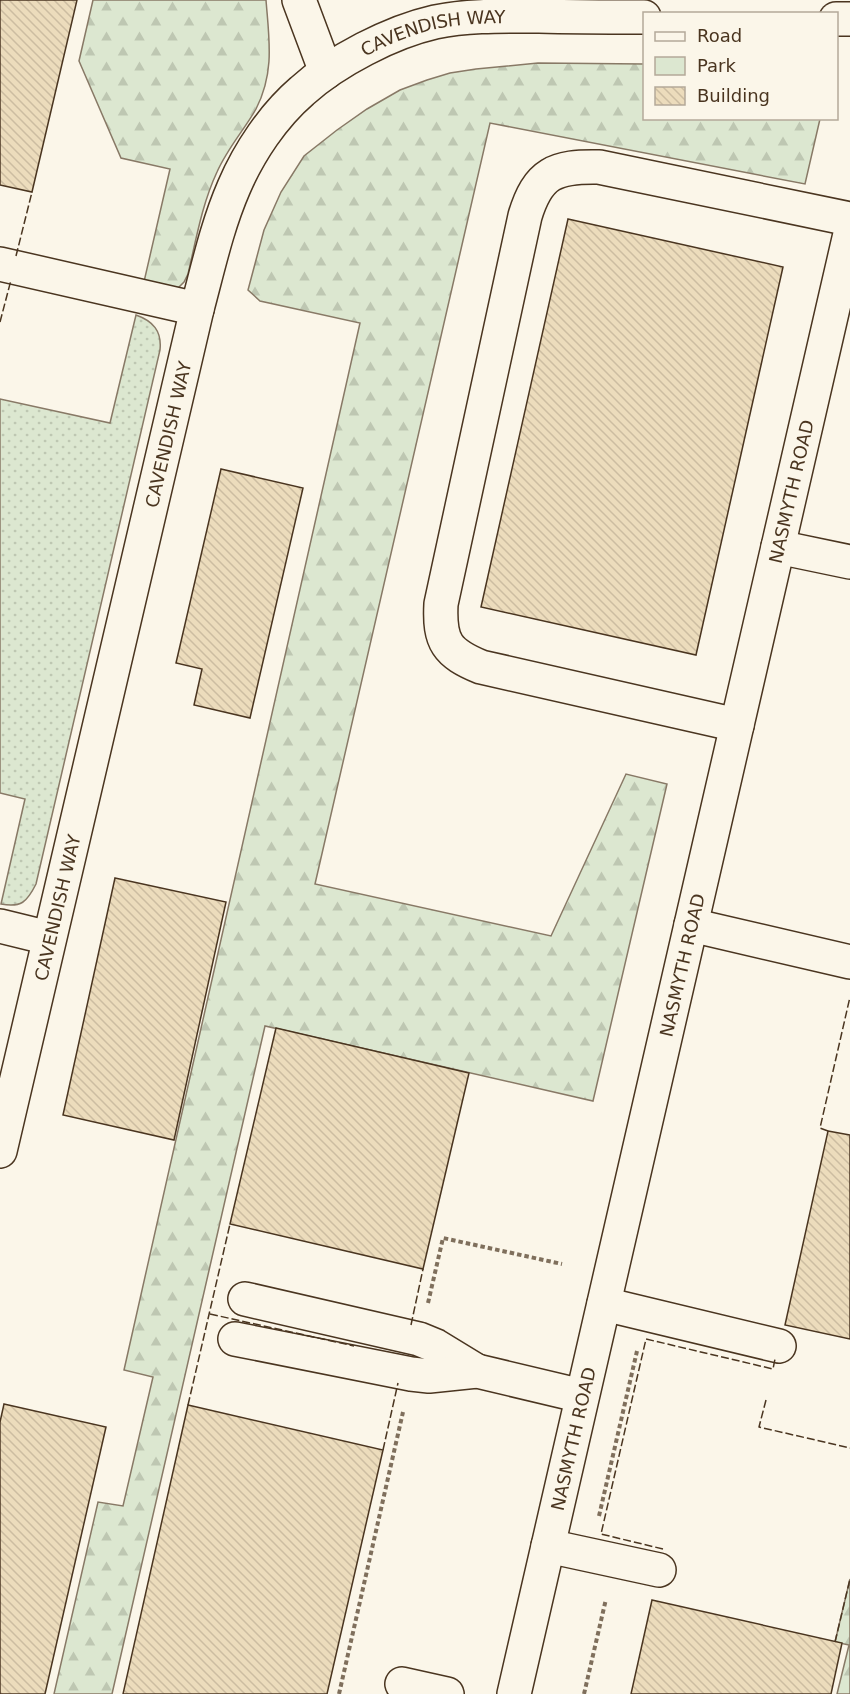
<svg xmlns="http://www.w3.org/2000/svg" width="850" height="1694" viewBox="0 0 850 1694" font-family="'DejaVu Sans',sans-serif">
	<style>
		.green { fill: url(#green-dots); stroke: #887966; stroke-width: 1.5 }
		.forest { fill: url(#forest-firs); stroke: #887966; stroke-width: 1.5 }
		.building { fill: url(#building-back-hatch); stroke: #4a3520; stroke-width: 1.5 }
		.lines { fill: none; stroke-linecap: round; stroke-linejoin: round }
		.minor-casing { stroke: #4a3520; stroke-width: 36 }
		.path { stroke: #7f6f5c; stroke-width: 4; stroke-dasharray: 4.5 3; stroke-linecap: butt }
		.minor { stroke: #fbf6e9; stroke-width: 33 }
		.fence { stroke: #4a3520; stroke-width: 1.5; stroke-dasharray: 8 3; stroke-linecap: butt }
		.labels { text-anchor: middle; dominant-baseline: central; stroke-width: 4.5; stroke-linejoin: round; paint-order: stroke }
		.street-label { font-size: 18px; fill: #4a3520; stroke: #fbf6e9 }
	</style>
	<defs>
		<pattern id="green-dots" width="8" height="8" patternUnits="userSpaceOnUse" patternTransform="scale(1.5)"><rect width="8" height="8" fill="#dce7d0"/><path d="M2 2h.1M6 6h.1" fill="none" stroke="#bec7b2" stroke-width="1.8" stroke-linecap="round"/></pattern>
		<pattern id="forest-firs" width="22" height="20" patternUnits="userSpaceOnUse" patternTransform="scale(1.5)"><rect width="22" height="20" fill="#dce7d0"/><path d="M5 1l3.5 6h-7zM16 11l3.5 6h-7z" fill="#bec7b2"/></pattern>
		<pattern id="building-back-hatch" width="6" height="6" patternUnits="userSpaceOnUse" patternTransform="scale(1.5)"><rect width="6" height="6" fill="#ecdcbc"/><path d="M-1 5l2 2M0 0l6 6M5-1l2 2" fill="none" stroke="#ccbda1"/></pattern>
	</defs>
	<rect width="100%" height="100%" fill="#fbf6e9"/>
	<path class="green" d="M 136,315 C 153,321 162,331 160,350 L 36,884 C 27,902 21,908 1,904 L 25,799 L 0,793 L 0,399 L 110,423 Z"/>
	<g class="forest">
		<path d="M 93,0 L 266,0 C 269,39 275,72 256,109 C 244,130 227,149 217,172 C 202,204 196,240 188,274 L 184,282 L 176,290 L 143,286 L 170,169 L 121,158 L 79,61 Z"/>
		<polygon points="538,63 644,64 644,118 820,119 805,184 490,123 315,884 551,936 626,774 667,784 593,1101 265,1026 112,1694 54,1694 98,1502 123,1506 153,1377 124,1370 360,323 260,301 248,290 264,230 281,192 304,156 337,130 367,109 400,90 427,80 450,73 476,69"/>
		<polygon points="850,1579 850,1694 837,1694 849,1645 835,1642"/>
	</g>
	<g class="building">
		<polygon points="0,0 77,0 32,192 0,185"/>
		<polygon points="568,219 783,267 696,655 481,607"/>
		<polygon points="221,469 303,488 250,718 194,705 202,669 176,663"/>
		<polygon points="115,878 226,902 174,1140 63,1115"/>
		<polygon points="276,1028 469,1073 423,1269 230,1224"/>
		<polygon points="828,1131 850,1135 850,1339 785,1325"/>
		<polygon points="4,1404 106,1427 45,1694 0,1694 0,1422"/>
		<polygon points="188,1405 383,1450 327,1694 123,1694"/>
		<polygon points="652,1600 842,1643 831,1694 631,1694"/>
	</g>
	<g class="lines">
		<defs>
			<g id="minor">
				<polyline points="299,0 326,72"/>
				<polyline points="836,19 850,19"/>
				<polyline points="0,264 197,309"/>
				<polyline points="778,547 850,562"/>
				<path d="M 737,725 L 481,667 C 447,653 439,642 441,604 L 525,216 C 538,173 555,166 599,167 L 850,219"/>
				<polyline points="691,925 850,962"/>
				<polyline points="0,926 49,938"/>
				<path id="s1" d="M 0,1151 L 197,309 C 208,268 217,226 234,187 C 249,152 273,116 302,91 C 335,61 391,32 435,22 C 469,15 505,16 539,16 C 574,17 609,17 644,17"/>
				<polyline points="245,1299 419,1339 436,1346 477,1371"/>
				<polyline points="604,1304 779,1346"/>
				<polyline points="235,1339 411,1374 429,1376 477,1371 582,1396"/>
				<polyline points="548,1546 659,1570"/>
				<polyline points="402,1684 447,1694"/>
				<path id="s2" d="M 514,1694 L 850,234"/>
			</g>
		</defs>
		<use href="#minor" class="minor-casing"/>
		<g class="path">
			<polyline points="428,1303 443,1238 562,1264"/>
			<polyline points="599,1516 637,1351"/>
			<polyline points="339,1694 403,1412"/>
			<polyline points="584,1694 606,1599"/>
		</g>
		<use href="#minor" class="minor"/>
		<g class="fence">
			<polyline points="16,256 32,192"/>
			<polyline points="0,322 11,280"/>
			<polyline points="828,1131 820,1128 850,997"/>
			<polyline points="210,1314 354,1346"/>
			<polyline points="411,1325 423,1269"/>
			<polyline points="766,1400 759,1427 850,1448"/>
			<polyline points="188,1405 230,1224"/>
			<polyline points="383,1450 398,1383"/>
			<polyline points="663,1549 601,1534 646,1339 773,1369 775,1359"/>
			<polyline points="835,1642 850,1579"/>
		</g>
	</g>
	<g class="labels">
		<g class="street-label">
			<text stroke="none"><textPath href="#s1" startOffset="1258">CAVENDISH WAY</textPath></text>
			<text stroke="none"><textPath href="#s1" startOffset="736">CAVENDISH WAY</textPath></text>
			<text stroke="none"><textPath href="#s2" startOffset="1234">NASMYTH ROAD</textPath></text>
			<text stroke="none"><textPath href="#s1" startOffset="250">CAVENDISH WAY</textPath></text>
			<text stroke="none"><textPath href="#s2" startOffset="748">NASMYTH ROAD</textPath></text>
			<text stroke="none"><textPath href="#s2" startOffset="262">NASMYTH ROAD</textPath></text>
		</g>
	</g>
	<rect x="643" y="12" width="195" height="108" fill="#fbf6e9" stroke="#b4a999" stroke-width="1.5"/>
	<rect x="655" y="32" width="30" height="9" fill="#fbf6e9" stroke="#b4a999" stroke-width="1.5"/>
	<text x="697" y="42" font-size="18" fill="#4a3520">Road</text>
	<rect x="655" y="57" width="30" height="18" fill="#dce7d0" stroke="#b4a999" stroke-width="1.5"/>
	<text x="697" y="72" font-size="18" fill="#4a3520">Park</text>
	<rect x="655" y="87" width="30" height="18" fill="url(#building-back-hatch)" stroke="#b4a999" stroke-width="1.5"/>
	<text x="697" y="102" font-size="18" fill="#4a3520">Building</text>
</svg>
